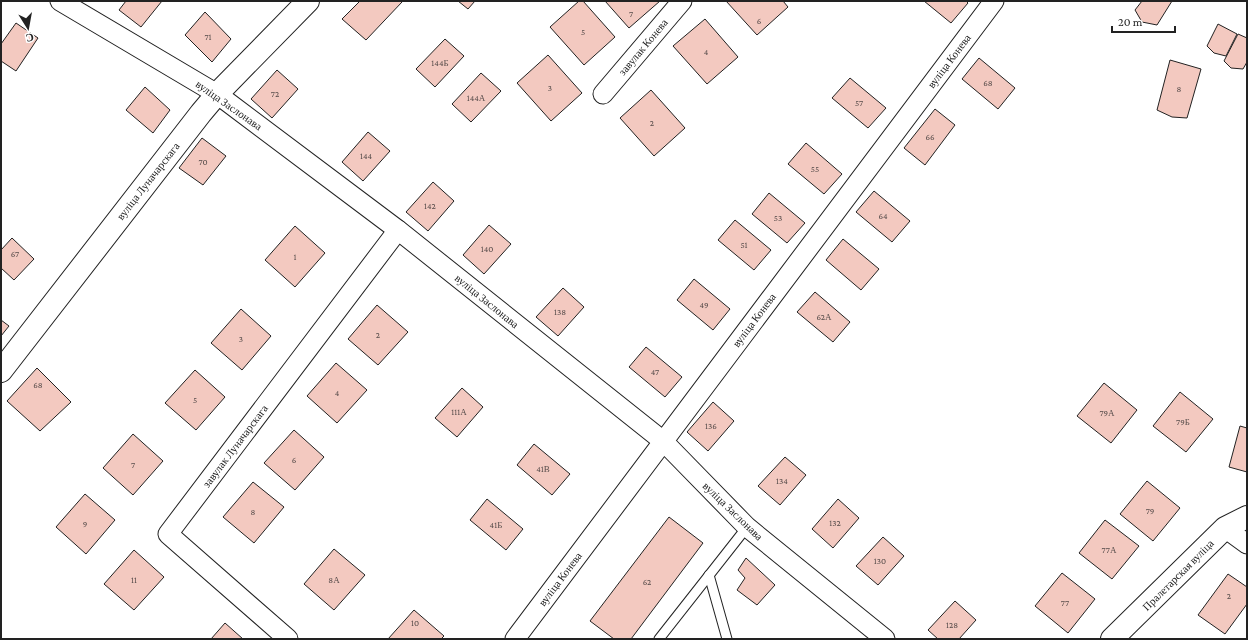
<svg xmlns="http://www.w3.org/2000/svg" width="1248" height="640" viewBox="0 0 1248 640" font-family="'Crimson Pro',serif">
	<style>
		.building { fill: #f3c9c0; stroke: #222 }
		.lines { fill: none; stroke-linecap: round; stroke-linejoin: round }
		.lane-casing { stroke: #222; stroke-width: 11 }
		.street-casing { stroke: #222; stroke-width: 21 }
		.secondary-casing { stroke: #222; stroke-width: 24 }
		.lane { stroke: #fff; stroke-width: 9 }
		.street { stroke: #fff; stroke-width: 19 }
		.secondary { stroke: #fff; stroke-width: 22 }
		.labels { text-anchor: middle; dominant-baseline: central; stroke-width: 3; stroke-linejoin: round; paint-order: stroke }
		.number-label { font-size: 9px; fill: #564c4a }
		.street-label { font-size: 11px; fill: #222; stroke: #fff }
	</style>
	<rect width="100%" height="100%" fill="#fff"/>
	<g class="building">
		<polygon points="126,1 162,1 141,27 119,10"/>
		<polygon points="360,1 401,1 402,2 366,40 342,19"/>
		<polygon points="458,1 475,1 468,9"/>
		<polygon points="579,1 583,1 615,37 584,65 550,27"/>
		<polygon points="605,1 660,1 629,28"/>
		<polygon points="726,1 783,1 788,7 757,35"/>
		<polygon points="924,1 966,1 968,3 951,23"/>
		<polygon points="1142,1 1172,1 1157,25 1142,22 1135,10"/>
		<polygon points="205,12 231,39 212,62 185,35"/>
		<polygon points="705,19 738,57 707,84 673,46"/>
		<polygon points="16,23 38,38 16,71 1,61 1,44"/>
		<polygon points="1218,24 1237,34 1226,56 1214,53 1207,46"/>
		<polygon points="1238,34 1247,38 1247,62 1243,69 1231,68 1224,61"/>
		<polygon points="445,39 464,56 435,87 416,69"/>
		<polygon points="548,55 582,93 551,121 517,83"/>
		<polygon points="979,58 1015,88 998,109 962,79"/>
		<polygon points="1170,60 1201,69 1187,118 1172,117 1157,110"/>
		<polygon points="277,70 298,89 272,118 251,99"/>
		<polygon points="481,73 501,91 471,122 452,104"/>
		<polygon points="850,78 886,108 868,128 832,98"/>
		<polygon points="145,87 170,110 153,133 126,110"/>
		<polygon points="651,90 685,128 654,156 620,118"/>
		<polygon points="935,109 955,125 925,165 904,148"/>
		<polygon points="368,132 390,151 363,181 342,162"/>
		<polygon points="202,138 226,156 203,185 179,168"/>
		<polygon points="806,143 842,174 824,194 788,164"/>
		<polygon points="433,182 454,201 428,231 406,212"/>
		<polygon points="874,191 910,221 892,242 856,212"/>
		<polygon points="769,193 805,223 787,243 752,214"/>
		<polygon points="735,220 771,250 754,270 718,240"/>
		<polygon points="489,225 511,244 484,274 463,255"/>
		<polygon points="295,226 325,253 295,287 265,260"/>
		<polygon points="12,238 34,259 14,280 1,268 1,250"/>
		<polygon points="843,239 879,269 861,290 826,260"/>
		<polygon points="694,279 730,309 713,330 677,300"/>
		<polygon points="563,288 584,307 558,336 536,317"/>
		<polygon points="815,292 850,322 833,342 797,312"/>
		<polygon points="377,305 408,332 378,365 348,339"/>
		<polygon points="241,309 271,336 242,370 211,343"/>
		<polygon points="1,320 9,326 1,336"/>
		<polygon points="646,347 682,377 665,397 629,367"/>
		<polygon points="336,363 367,390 337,423 307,396"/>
		<polygon points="37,368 71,402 40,431 7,401"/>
		<polygon points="195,370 225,397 196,430 165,403"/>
		<polygon points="1104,383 1137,410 1111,443 1077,416"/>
		<polygon points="462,388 483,407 457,437 435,418"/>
		<polygon points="1180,392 1213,419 1186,452 1153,426"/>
		<polygon points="713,402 734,421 708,451 687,432"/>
		<polygon points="1240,426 1247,428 1247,472 1229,467"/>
		<polygon points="294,430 324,457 295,490 264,463"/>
		<polygon points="133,434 163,461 133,495 103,468"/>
		<polygon points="534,444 570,474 552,495 517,465"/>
		<polygon points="785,457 806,475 780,505 758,486"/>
		<polygon points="1147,481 1180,508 1153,541 1120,514"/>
		<polygon points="253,482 284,507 254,543 223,517"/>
		<polygon points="85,494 115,520 86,554 56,527"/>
		<polygon points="487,499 523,529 506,550 470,520"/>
		<polygon points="838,499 859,518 833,548 812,529"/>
		<polygon points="669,517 703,543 631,639 614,639 590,621"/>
		<polygon points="1105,520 1139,546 1112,579 1079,553"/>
		<polygon points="883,537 904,556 878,585 856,566"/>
		<polygon points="334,549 365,575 334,610 304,584"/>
		<polygon points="134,550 164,577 134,610 104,584"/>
		<polygon points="746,558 775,585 757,605 737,590 745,578 738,570"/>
		<polygon points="1062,573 1095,599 1068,633 1035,606"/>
		<polygon points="1228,574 1247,587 1247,604 1225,634 1198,615"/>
		<polygon points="955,601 976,620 959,639 938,639 928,630"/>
		<polygon points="414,610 444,636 441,639 388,639"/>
		<polygon points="225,623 243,639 211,639"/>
	</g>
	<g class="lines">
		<defs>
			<g id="lane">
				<polyline points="709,575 727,639"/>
				<polyline points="659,639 747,527"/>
			</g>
			<g id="street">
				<polyline points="60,1 217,94 398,230 663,441 747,527 885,639"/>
				<polyline points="603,94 682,1"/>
				<polyline points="1225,528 1247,544"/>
				<polyline points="288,639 168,534 398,230"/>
				<polyline points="515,639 994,1"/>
			</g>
			<g id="secondary">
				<polyline points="1,371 201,113 217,94 308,1"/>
				<polyline points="1112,639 1225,528 1247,517"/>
			</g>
		</defs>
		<use href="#lane" class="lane-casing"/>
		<use href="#street" class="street-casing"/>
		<use href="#secondary" class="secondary-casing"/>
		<use href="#lane" class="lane"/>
		<use href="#street" class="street"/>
		<use href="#secondary" class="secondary"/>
	</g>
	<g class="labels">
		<g class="number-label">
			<text x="631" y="14">7</text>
			<text x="759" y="21">6</text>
			<text x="583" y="32">5</text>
			<text x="208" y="37">71</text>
			<text x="706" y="52">4</text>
			<text x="440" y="63">144Б</text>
			<text x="988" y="83">68</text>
			<text x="550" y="88">3</text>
			<text x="1179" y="89">8</text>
			<text x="275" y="94">72</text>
			<text x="476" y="98">144А</text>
			<text x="859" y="103">57</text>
			<text x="652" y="123">2</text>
			<text x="930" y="137">66</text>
			<text x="366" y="156">144</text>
			<text x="203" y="162">70</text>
			<text x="815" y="169">55</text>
			<text x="430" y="206">142</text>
			<text x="883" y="216">64</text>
			<text x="778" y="218">53</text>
			<text x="744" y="245">51</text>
			<text x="487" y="249">140</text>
			<text x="15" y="254">67</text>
			<text x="295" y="257">1</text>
			<text x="704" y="305">49</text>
			<text x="560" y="312">138</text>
			<text x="824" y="317">62А</text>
			<text x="378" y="335">2</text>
			<text x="241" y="339">3</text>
			<text x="655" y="372">47</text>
			<text x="38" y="385">68</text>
			<text x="337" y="393">4</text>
			<text x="195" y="400">5</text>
			<text x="459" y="412">111А</text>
			<text x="1107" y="413">79А</text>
			<text x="1183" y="422">79Б</text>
			<text x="711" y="426">136</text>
			<text x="294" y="460">6</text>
			<text x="133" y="465">7</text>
			<text x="543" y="469">41В</text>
			<text x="782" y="481">134</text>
			<text x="1150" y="511">79</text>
			<text x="253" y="512">8</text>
			<text x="835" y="523">132</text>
			<text x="85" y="524">9</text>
			<text x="496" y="525">41Б</text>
			<text x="1109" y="550">77А</text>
			<text x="880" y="561">130</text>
			<text x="134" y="580">11</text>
			<text x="334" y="580">8А</text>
			<text x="647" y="582">62</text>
			<text x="1229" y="596">2</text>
			<text x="1065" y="603">77</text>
			<text x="415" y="623">10</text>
			<text x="952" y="625">128</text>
		</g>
		<g class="street-label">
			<text transform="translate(643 47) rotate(-50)">завулак Конева</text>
			<text transform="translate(949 61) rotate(-53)">вуліца Конева</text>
			<text transform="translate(229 105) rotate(35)">вуліца Заслонава</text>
			<text transform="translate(148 181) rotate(-52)">вуліца Луначарскага</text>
			<text transform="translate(487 301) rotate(39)">вуліца Заслонава</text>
			<text transform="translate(754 320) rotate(-53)">вуліца Конева</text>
			<text transform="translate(235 446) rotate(-53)">завулак Луначарскага</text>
			<text transform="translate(733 511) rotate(44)">вуліца Заслонава</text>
			<text transform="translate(1178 575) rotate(-45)">Пралетарская вуліца</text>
			<text transform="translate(560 579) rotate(-53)">вуліца Конева</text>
		</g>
	</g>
	<rect width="1248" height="640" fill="none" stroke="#222222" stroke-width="4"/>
	<g transform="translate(28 28) rotate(169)" stroke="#ffffff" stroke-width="3" paint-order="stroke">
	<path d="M0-3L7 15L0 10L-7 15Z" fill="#222222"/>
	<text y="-6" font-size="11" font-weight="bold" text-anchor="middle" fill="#222222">С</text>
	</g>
	<path d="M1112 26v6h63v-6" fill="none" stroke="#222222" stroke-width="2"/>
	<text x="1118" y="26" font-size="12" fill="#222222" stroke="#ffffff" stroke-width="3" paint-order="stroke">20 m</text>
</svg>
